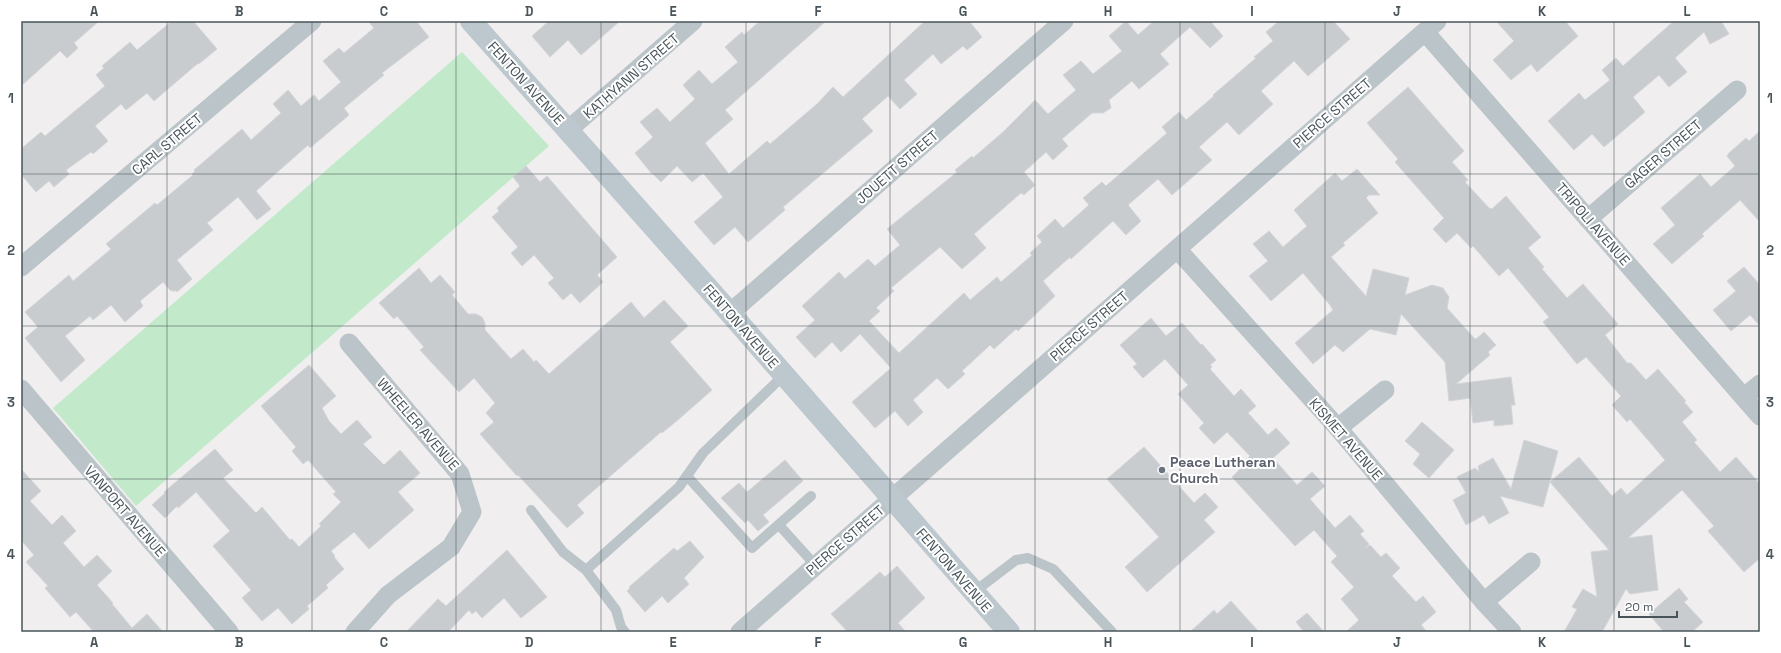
<svg xmlns="http://www.w3.org/2000/svg" width="1781" height="653" viewBox="0 0 1781 653" font-family="'Space Grotesk',sans-serif">
	<style>
		.green { fill: #c1e9ca }
		.building { fill: #c8cccf; stroke: #d3d5d9 }
		.lines { fill: none; stroke-linecap: round; stroke-linejoin: round }
		.lane { stroke: #bbc4c9; stroke-width: 10 }
		.street { stroke: #bbc4c9; stroke-width: 19 }
		.secondary { stroke: #bcc7ce; stroke-width: 22 }
		.grid { fill: none; stroke: #485459; stroke-width: 1; stroke-opacity: 0.55 }
		.worship-dot { fill: #6b7280; stroke: #fff; stroke-width: 1.5 }
		.labels { text-anchor: middle; dominant-baseline: central; stroke-width: 4; stroke-linejoin: round; paint-order: stroke }
		.street-label { font-size: 14px; fill: #485459; stroke: #fff }
		.worship-label { font-size: 14px; font-weight: bold; fill: #5b616d; stroke: #fff; text-anchor: start }
		.neatline { fill: none; stroke: #485459; stroke-width: 1.5 }
		.grid-label { font-size: 13px; text-anchor: middle; font-weight: bold; fill: #485459 }
	</style>
	<rect width="100%" height="100%" fill="#f0eeef"/>
	<polygon class="green" points="462,52 549,146 136,506 53,408"/>
	<g class="building">
		<polygon points="21,21 99,21 74,43 78,48 67,58 60,51 21,86"/>
		<polygon points="172,21 193,21 217,49 200,63 197,64 154,101 147,93 126,110 121,104 95,126 108,141 93,154 91,152 66,170 69,174 54,187 49,181 36,192 21,174 21,149 41,132 45,136 105,86 96,75 104,68 102,66 130,42 137,50"/>
		<polygon points="368,21 416,21 429,37 382,73 384,75 344,108 349,115 310,148 308,145 256,191 271,209 257,220 238,197 207,223 213,230 177,260 192,279 177,292 176,290 174,292 173,290 171,291 163,282 140,301 143,306 125,322 111,305 93,320 90,316 65,336 85,360 61,382 25,338 38,327 25,312 69,275 73,281 111,249 106,244 155,203 157,205 193,175 192,174 195,171 194,170 242,129 251,140 281,113 273,104 288,90 301,106 314,95 319,101 341,82 323,61 339,48 344,53 374,28"/>
		<polygon points="549,21 620,21 581,55 568,40 550,57 532,36"/>
		<polygon points="760,21 826,21 725,110 733,119 705,143 729,174 767,141 770,144 817,104 833,87 843,97 925,21 969,21 982,37 967,50 963,46 941,64 933,54 904,80 917,94 900,109 888,96 862,119 873,131 783,207 785,210 748,242 735,227 714,245 694,222 723,197 703,173 692,182 677,166 661,182 653,174 652,174 635,153 653,137 640,122 657,108 670,122 695,99 683,85 699,70 712,84 738,62 725,47 742,32 744,35"/>
		<polygon points="1126,21 1138,35 1154,21 1210,21 1223,36 1210,48 1190,27 1160,54 1169,64 1139,89 1132,81 1109,100 1111,108 1103,113 1092,113 1062,139 1068,146 1053,160 1046,152 1024,172 1035,185 1024,195 1021,193 974,234 986,248 962,269 940,247 891,288 894,291 876,308 880,311 869,321 899,353 964,293 970,300 997,277 1001,282 1032,255 1030,253 1042,242 1037,236 1055,219 1063,228 1089,205 1083,198 1102,182 1106,186 1167,133 1162,127 1179,112 1186,120 1214,96 1213,95 1256,58 1254,57 1273,41 1266,32 1279,21 1333,21 1350,39 1308,76 1294,61 1261,91 1273,104 1239,135 1227,122 1199,147 1212,160 1172,195 1158,179 1128,205 1141,221 1126,235 1113,221 1071,259 1070,257 1043,281 1055,296 1018,331 1016,329 994,349 990,345 962,371 965,374 948,389 937,378 913,400 923,412 908,426 895,411 875,428 852,402 891,368 860,334 841,352 832,342 815,358 796,337 815,320 802,306 839,272 845,279 868,259 875,266 900,245 887,229 957,172 955,170 972,156 973,158 1003,132 1035,100 1048,114 1076,90 1063,75 1081,61 1093,74 1122,51 1109,36"/>
		<polygon points="1496,21 1565,21 1578,36 1537,72 1531,64 1511,80 1493,60 1514,41"/>
		<polygon points="1674,21 1721,21 1729,34 1710,44 1704,32 1675,58 1687,72 1669,87 1659,75 1633,97 1645,112 1604,147 1592,134 1574,150 1548,121 1579,93 1585,100 1610,80 1602,70 1616,58 1623,66"/>
		<polygon points="1408,87 1464,151 1452,162 1468,180 1465,182 1489,208 1492,209 1506,196 1541,237 1528,248 1544,267 1542,269 1567,298 1583,284 1618,324 1605,335 1627,363 1631,363 1646,380 1658,369 1686,401 1684,402 1693,412 1682,422 1697,440 1694,442 1720,472 1736,457 1760,484 1760,558 1744,572 1708,531 1714,526 1682,490 1628,538 1652,535 1658,590 1630,594 1626,589 1602,632 1564,632 1577,609 1572,607 1583,589 1597,597 1591,552 1609,550 1550,482 1579,457 1612,496 1621,488 1627,495 1665,460 1630,419 1627,422 1612,405 1621,396 1586,357 1577,364 1543,322 1549,317 1508,268 1499,276 1473,246 1471,248 1457,233 1446,243 1433,229 1444,218 1395,162 1398,159 1367,123"/>
		<polygon points="1760,131 1760,222 1740,200 1702,234 1704,236 1672,264 1653,244 1675,225 1661,208 1700,174 1711,187 1735,166 1727,156 1729,153 1746,138 1749,141"/>
		<polygon points="526,166 540,182 547,176 617,257 597,275 603,282 580,303 571,293 563,300 548,283 554,278 534,255 522,266 511,253 518,247 492,217 499,211 497,208 520,186 513,177"/>
		<polygon points="1357,169 1380,195 1369,195 1366,198 1378,213 1343,243 1345,245 1331,257 1366,296 1373,269 1409,278 1405,295 1432,285 1443,288 1449,297 1447,308 1474,338 1476,339 1484,332 1496,345 1488,352 1490,355 1456,384 1511,377 1515,405 1511,405 1513,424 1494,426 1494,420 1473,423 1470,398 1449,401 1445,362 1401,314 1396,335 1370,329 1343,352 1335,345 1313,364 1295,343 1333,310 1330,305 1303,273 1271,301 1249,276 1268,261 1253,244 1269,231 1283,247 1307,226 1294,210 1335,173 1342,181"/>
		<polygon points="1744,267 1760,285 1760,326 1750,315 1731,331 1713,310 1736,291 1727,281"/>
		<polygon points="419,268 431,283 440,275 455,292 452,295 468,314 476,314 482,317 485,323 485,330 511,359 523,349 534,362 536,360 549,374 631,302 644,318 664,300 688,326 670,342 712,390 679,419 662,433 661,432 577,505 584,513 567,528 518,475 517,476 480,434 494,422 486,413 495,403 474,378 459,392 420,350 424,347 397,316 394,319 379,303"/>
		<polygon points="1151,318 1166,336 1182,323 1201,345 1202,344 1216,360 1210,365 1212,367 1210,369 1234,396 1241,389 1256,406 1248,413 1268,435 1276,428 1290,443 1273,458 1297,485 1312,472 1325,486 1310,499 1335,528 1350,515 1364,531 1360,534 1369,544 1365,548 1370,545 1381,557 1386,553 1400,568 1392,576 1416,602 1423,596 1436,612 1421,625 1427,632 1346,632 1359,620 1341,599 1354,587 1331,562 1337,556 1314,530 1295,546 1232,477 1240,469 1238,467 1250,456 1227,432 1214,444 1199,428 1204,423 1178,394 1188,385 1165,359 1143,378 1133,367 1137,364 1120,345"/>
		<polygon points="309,365 336,396 322,408 329,421 341,434 357,420 372,437 363,444 384,465 400,450 420,473 398,492 414,510 369,549 354,532 331,551 335,556 334,557 344,569 326,585 328,588 307,606 309,609 292,624 278,608 262,621 242,598 251,590 213,546 230,531 196,492 178,508 177,506 165,518 152,505 165,493 164,492 215,449 233,470 223,478 256,513 262,507 290,540 292,539 299,547 321,526 319,524 341,502 333,494 336,492 308,460 303,464 292,451 296,447 261,406"/>
		<polygon points="1422,422 1454,450 1429,478 1413,464 1420,454 1405,441"/>
		<polygon points="1524,440 1558,451 1543,507 1500,496 1509,513 1489,524 1484,515 1466,525 1453,500 1466,493 1457,477 1475,468 1479,472 1478,466 1493,458 1511,489"/>
		<polygon points="1144,447 1194,503 1205,493 1218,507 1204,520 1215,532 1147,592 1125,567 1159,537 1107,479"/>
		<polygon points="785,460 803,481 763,515 769,522 758,531 748,520 745,523 721,498 739,483 747,492"/>
		<polygon points="21,469 41,491 30,501 52,525 62,515 76,531 63,543 84,567 97,555 112,571 97,585 113,603 112,604 132,628 147,614 163,632 94,632 76,612 70,617 45,588 48,586 26,562 34,555 21,540"/>
		<polygon points="690,541 704,557 684,578 689,584 668,603 662,596 645,612 627,591 630,588 629,587 674,548 677,551"/>
		<polygon points="507,550 547,597 521,618 504,598 482,618 476,611 472,614 469,610 448,632 406,632 438,599 446,606"/>
		<polygon points="897,566 925,598 898,623 906,632 848,632 831,614 880,572 885,577"/>
		<polygon points="1679,588 1688,599 1684,602 1703,622 1692,632 1664,632 1649,614"/>
		<polygon points="1231,601 1259,632 1190,632 1214,610 1217,614"/>
		<polygon points="1307,613 1324,632 1304,632 1296,622"/>
	</g>
	<g class="lines">
		<g class="lane">
			<polyline points="687,476 752,548 811,496"/>
			<polyline points="531,510 563,552 586,570"/>
			<polyline points="779,525 816,566"/>
			<polyline points="974,592 1016,560 1028,558 1053,569 1112,632"/>
			<polyline points="625,632 621,627 616,610 586,570 679,487 703,453 784,375"/>
		</g>
		<g class="street">
			<polyline points="1425,32 1760,416"/>
			<polyline points="568,130 693,21"/>
			<polyline points="1588,219 1737,90"/>
			<polyline points="1177,249 1338,428 1484,602 1512,632"/>
			<polyline points="21,267 312,21"/>
			<polyline points="730,313 1064,21"/>
			<polyline points="349,343 460,474 472,512 451,547 388,595 355,632"/>
			<polyline points="21,389 229,632"/>
			<polyline points="1744,397 1760,384"/>
			<polyline points="1338,428 1385,390"/>
			<polyline points="1484,602 1531,562"/>
			<polyline points="740,632 1437,21"/>
		</g>
		<polyline class="secondary" points="471,21 730,313 1009,632"/>
	</g>
	<path class="grid" d="M 167,21 L 167,632M 312,21 L 312,632M 456,21 L 456,632M 601,21 L 601,632M 746,21 L 746,632M 890,21 L 890,632M 1035,21 L 1035,632M 1180,21 L 1180,632M 1325,21 L 1325,632M 1470,21 L 1470,632M 1614,21 L 1614,632M 21,174 L 1760,174M 21,326 L 1760,326M 21,479 L 1760,479"/>
	<circle class="worship-dot" cx="1162" cy="470" r="4"/>
	<g class="labels">
		<g class="street-label">
			<text transform="translate(631 76) rotate(-41)">KATHYANN STREET</text>
			<text transform="translate(526 83) rotate(48)">FENTON AVENUE</text>
			<text transform="translate(1332 113) rotate(-41)">PIERCE STREET</text>
			<text transform="translate(167 144) rotate(-40)">CARL STREET</text>
			<text transform="translate(1663 154) rotate(-41)">GAGER STREET</text>
			<text transform="translate(897 167) rotate(-41)">JOUETT STREET</text>
			<text transform="translate(1593 224) rotate(49)">TRIPOLI AVENUE</text>
			<text transform="translate(741 326) rotate(49)">FENTON AVENUE</text>
			<text transform="translate(1089 326) rotate(-41)">PIERCE STREET</text>
			<text transform="translate(418 424) rotate(49)">WHEELER AVENUE</text>
			<text transform="translate(1346 439) rotate(49)">KISMET AVENUE</text>
			<text transform="translate(125 511) rotate(49)">VANPORT AVENUE</text>
			<text transform="translate(845 540) rotate(-41)">PIERCE STREET</text>
			<text transform="translate(954 570) rotate(49)">FENTON AVENUE</text>
		</g>
		<g class="worship-label">
			<text x="1170" y="462">Peace Lutheran<tspan x="1170" dy="16">Church</tspan></text>
		</g>
	</g>
	<rect width="1781" height="653" fill="none" stroke="#ffffff" stroke-width="44"/>
	<path d="M1619 611v6h58v-6" fill="none" stroke="#485459" stroke-width="2"/>
	<text x="1625" y="611" font-size="12" fill="#485459" stroke="#ffffff" stroke-width="3" paint-order="stroke">20 m</text>
	<rect x="22" y="22" width="1737" height="609" class="neatline"/>
	<g class="grid-label">
		<text x="94" y="16">A</text>
		<text x="239" y="16">B</text>
		<text x="384" y="16">C</text>
		<text x="529" y="16">D</text>
		<text x="673" y="16">E</text>
		<text x="818" y="16">F</text>
		<text x="963" y="16">G</text>
		<text x="1108" y="16">H</text>
		<text x="1252" y="16">I</text>
		<text x="1397" y="16">J</text>
		<text x="1542" y="16">K</text>
		<text x="1687" y="16">L</text>
		<text x="11" y="103">1</text>
		<text x="1770" y="103">1</text>
		<text x="11" y="255">2</text>
		<text x="1770" y="255">2</text>
		<text x="11" y="407">3</text>
		<text x="1770" y="407">3</text>
		<text x="11" y="559">4</text>
		<text x="1770" y="559">4</text>
		<text x="94" y="647">A</text>
		<text x="239" y="647">B</text>
		<text x="384" y="647">C</text>
		<text x="529" y="647">D</text>
		<text x="673" y="647">E</text>
		<text x="818" y="647">F</text>
		<text x="963" y="647">G</text>
		<text x="1108" y="647">H</text>
		<text x="1252" y="647">I</text>
		<text x="1397" y="647">J</text>
		<text x="1542" y="647">K</text>
		<text x="1687" y="647">L</text>
	</g>
</svg>
